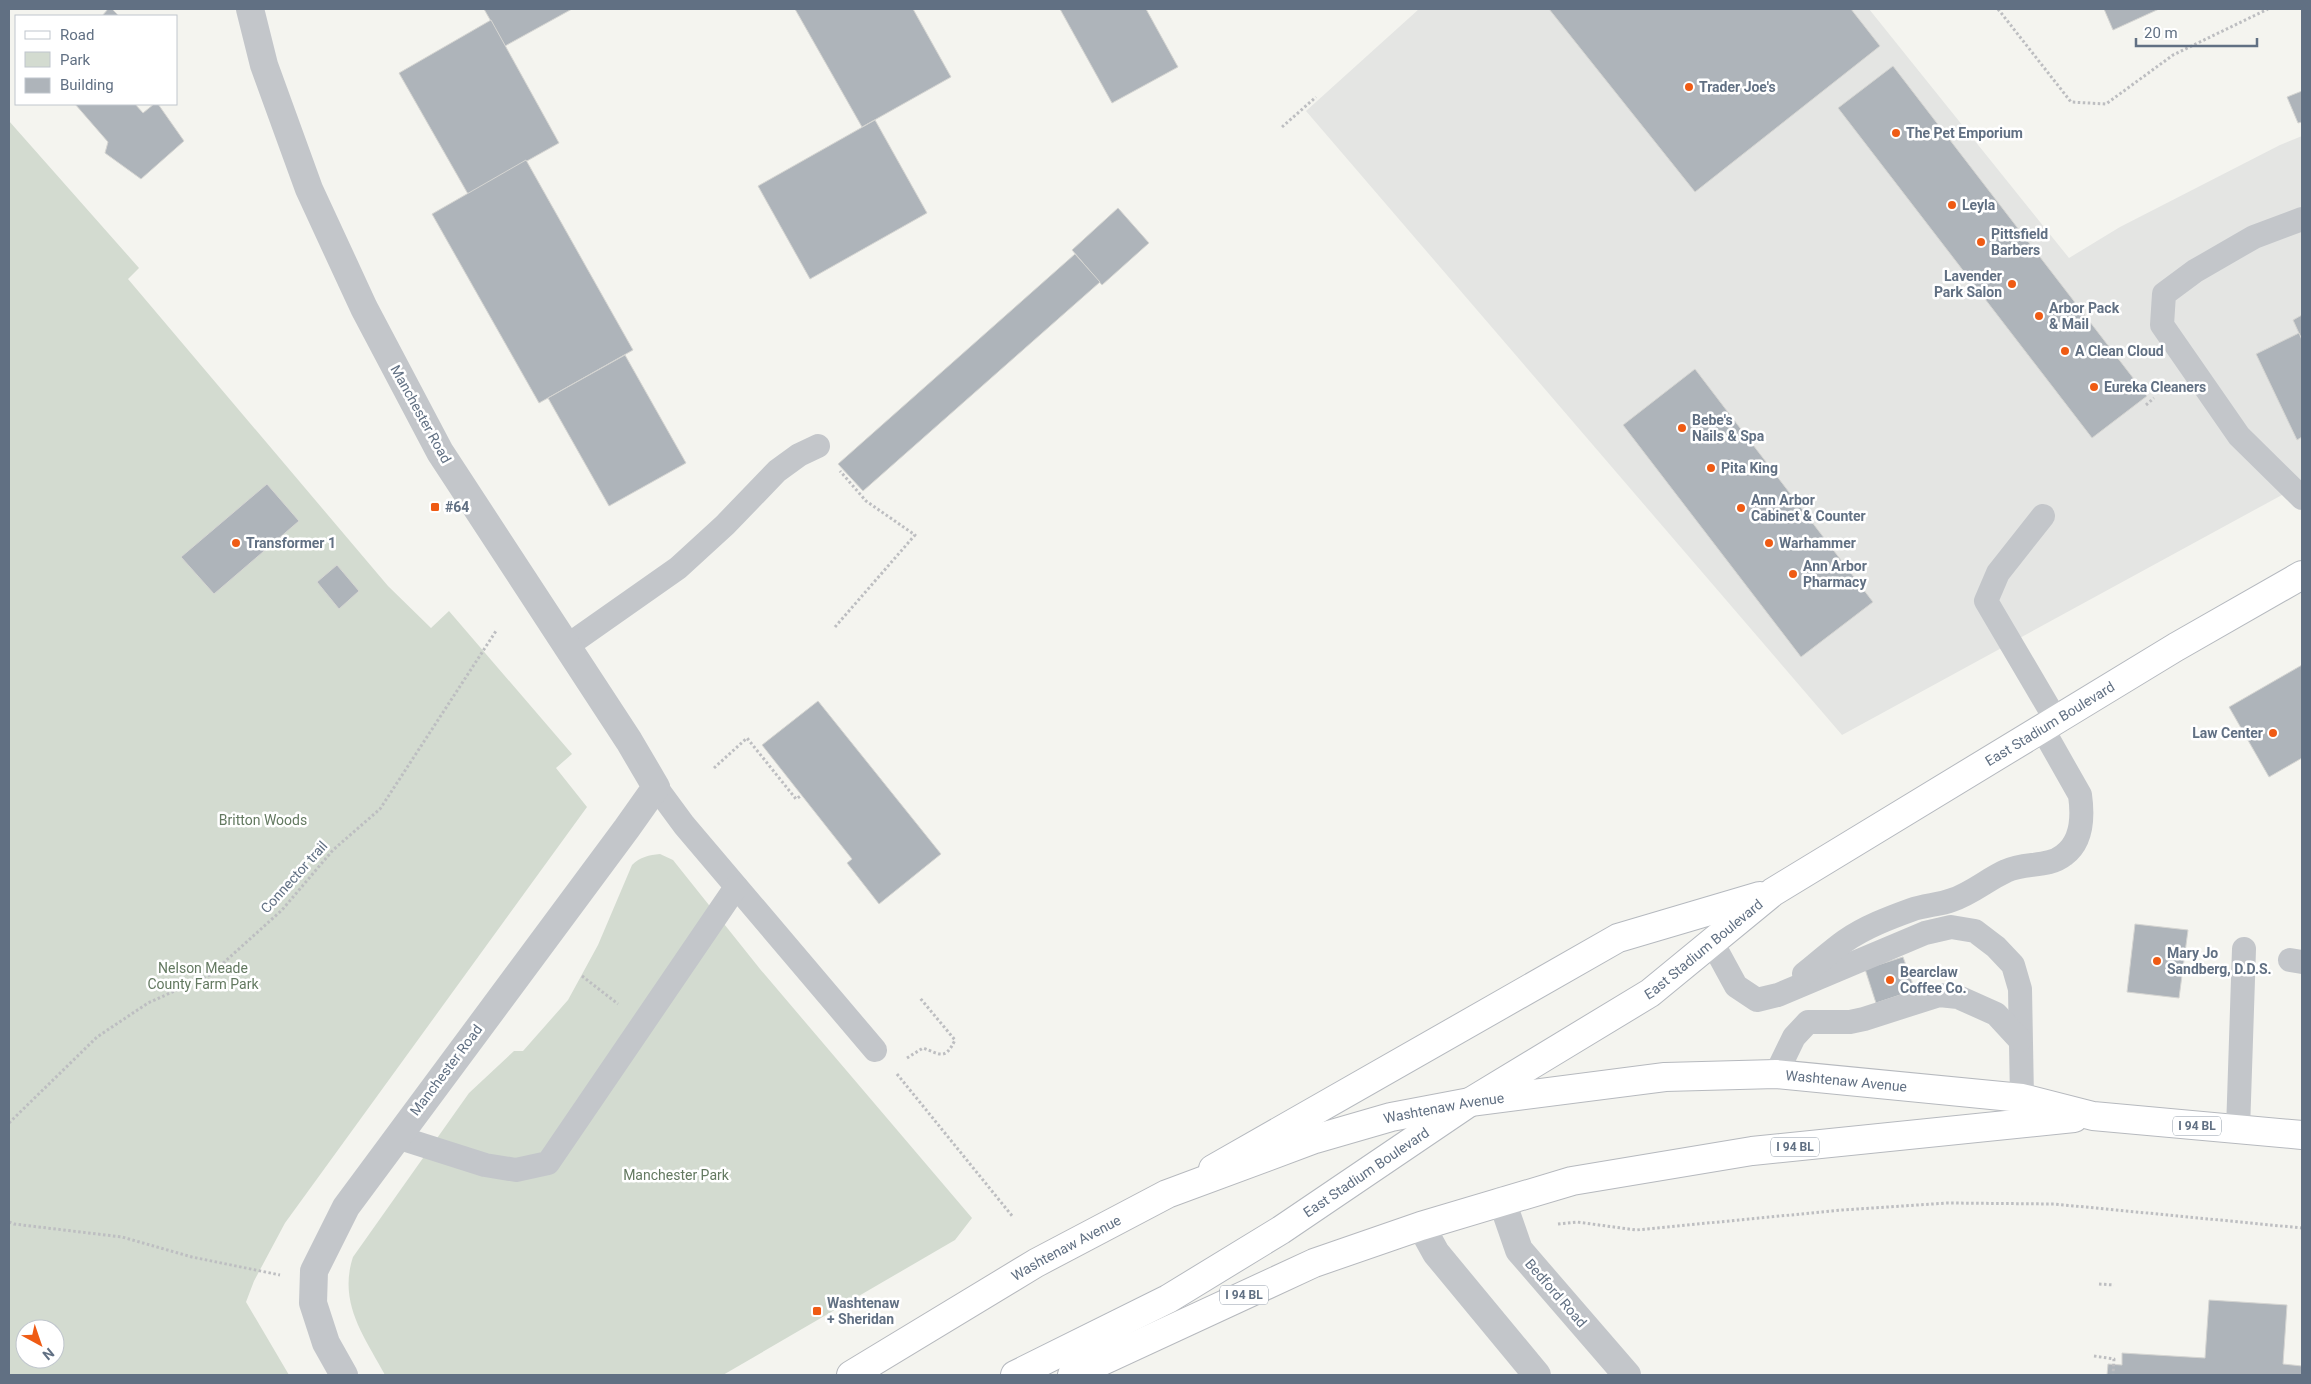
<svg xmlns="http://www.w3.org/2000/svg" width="2311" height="1384" viewBox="0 0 2311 1384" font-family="Roboto,sans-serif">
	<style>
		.built { fill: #e4e5e3 }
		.green { fill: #d3dbd0; fill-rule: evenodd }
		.building { fill: #aeb4ba; stroke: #d5d5d2 }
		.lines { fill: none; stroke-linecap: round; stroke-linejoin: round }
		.secondary-casing { stroke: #b5b9bf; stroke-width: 30 }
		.primary-casing { stroke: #b6b9be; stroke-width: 30 }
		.path { stroke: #bdbec1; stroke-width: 3; stroke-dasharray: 2.5 2.5; stroke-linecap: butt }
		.service { stroke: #c3c6ca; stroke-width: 24 }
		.minor { stroke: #c3c6ca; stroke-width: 28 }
		.secondary { stroke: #fff; stroke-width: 28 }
		.primary { stroke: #fff; stroke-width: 28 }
		.poi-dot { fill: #ef5b14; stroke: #fff; stroke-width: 2 }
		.labels { text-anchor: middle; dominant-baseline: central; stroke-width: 5; stroke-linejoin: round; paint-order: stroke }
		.shield { fill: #fff; stroke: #909ba8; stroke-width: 1 }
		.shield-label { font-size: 12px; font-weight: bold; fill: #617083 }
		.poi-label { font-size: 14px; font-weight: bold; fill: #617083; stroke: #fff; text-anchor: start }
		.street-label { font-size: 14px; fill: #617083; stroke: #fff }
		.park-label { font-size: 14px; fill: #637960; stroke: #fff }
	</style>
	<rect width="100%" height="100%" fill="#f4f4ef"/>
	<polygon class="built" points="1419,9 1869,9 2069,258 2120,227 2280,145 2302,136 2302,484 1842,735 1306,111"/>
	<g class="green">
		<path d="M 9,121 L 139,268 L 128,279 L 388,586 L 431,628 L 449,611 L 572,754 L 556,768 L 587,807 L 285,1223 L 254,1281 L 246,1302 L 289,1375 L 9,1375 ZM 25,1329 L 55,1329 L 55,1359 L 25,1359 Z"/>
		<path d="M 660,854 L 673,860 L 760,969 L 972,1218 L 955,1240 L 723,1375 L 385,1375 C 364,1336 338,1303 353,1257 L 469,1093 L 514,1051 L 523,1051 L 568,1000 L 598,945 L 632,865 C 640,857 649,855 660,854 Z"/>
	</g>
	<g class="building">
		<polygon points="108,9 112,9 119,16 102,16"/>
		<polygon points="484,9 572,9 505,46"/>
		<polygon points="795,9 913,9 951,77 862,127"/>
		<polygon points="1060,9 1146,9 1178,67 1112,103"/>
		<polygon points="1549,9 1851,9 1880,46 1695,192"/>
		<polygon points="2104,9 2159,9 2113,30"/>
		<polygon points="491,20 559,143 468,194 399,73"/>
		<polygon points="1893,66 2147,396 2092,438 1838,108"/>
		<polygon points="2302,91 2302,122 2298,123 2287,97"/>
		<polygon points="75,104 135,104 143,113 154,104 158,104 184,141 141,179 105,153 108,142"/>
		<polygon points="875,120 927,213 810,279 758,186"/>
		<polygon points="526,160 633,350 539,403 432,214"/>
		<polygon points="1118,208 1149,243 1102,285 1072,250"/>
		<polygon points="1075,254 1100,282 863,491 838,464"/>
		<polygon points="2302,315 2302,340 2293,320"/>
		<polygon points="2299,333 2302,340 2302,437 2297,440 2256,354"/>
		<polygon points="625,355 686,463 609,506 548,398"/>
		<polygon points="1695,369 1873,602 1801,657 1623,425"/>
		<polygon points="267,484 299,521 214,594 181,557"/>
		<polygon points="337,565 359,591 339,609 317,582"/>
		<polygon points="2302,665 2302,758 2269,777 2229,707"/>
		<polygon points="818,701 941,854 879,904 847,863 852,859 762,745"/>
		<polygon points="2135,924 2188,930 2179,998 2127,992"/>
		<polygon points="1903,957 1915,990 1876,1003 1865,969"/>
		<polygon points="2209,1300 2287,1305 2283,1364 2302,1366 2302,1375 2107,1375 2108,1364 2122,1365 2122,1353 2205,1358"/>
	</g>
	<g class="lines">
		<defs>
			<g id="secondary">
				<polyline points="1213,1169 1618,938 1760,896"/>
				<path id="s1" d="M 1015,1375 L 1168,1299 L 1281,1230 L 1470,1102 L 1650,993 L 1773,892 L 2176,647 L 2302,575"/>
			</g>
			<g id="primary">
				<path id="s2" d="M 851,1375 L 1036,1263 L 1167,1194 L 1315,1139 L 1391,1117 L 1470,1102 L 1665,1077 L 1776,1074 L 2022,1098 L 2093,1116 L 2302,1135"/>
				<polyline points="1072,1375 1314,1263 1421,1226 1572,1181 1752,1151 2074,1118"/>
			</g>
		</defs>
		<use href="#secondary" class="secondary-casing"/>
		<use href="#primary" class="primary-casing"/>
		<g class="path">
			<polyline points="1998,9 2071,102 2106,104 2173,55 2268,9"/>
			<polyline points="1282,127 1316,97"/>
			<polyline points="2146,405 2154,398"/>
			<polyline points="835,627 915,535 866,501 840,471"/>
			<polyline points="714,768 747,738 796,799 802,795"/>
			<polyline points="582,976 618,1004"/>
			<path d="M 907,1058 L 923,1048 C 940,1054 945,1061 955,1040 L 920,998"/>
			<polyline points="897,1074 1013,1217"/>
			<polyline points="9,1123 97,1037 148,1003 210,975 282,910 333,850 380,809 496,631"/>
			<polyline points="9,1222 14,1224 122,1237 192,1257 280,1275"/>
			<polyline points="1558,1224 1577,1222 1636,1230 1842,1210 1948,1203 2054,1204 2302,1228"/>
			<polyline points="2099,1284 2114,1285"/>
			<polyline points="2094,1356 2114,1359 2113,1375"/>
		</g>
		<g class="service">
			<polyline points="2302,219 2254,237 2195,271 2164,294 2162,325 2239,436 2302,498"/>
			<polyline points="2043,516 1998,573 1986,601 2056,720"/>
			<polyline points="567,646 678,568 725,525 777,471 799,455 818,446"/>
			<polyline points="656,787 684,825 875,1050"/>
			<polyline points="1712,942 1736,986 1757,1000 1778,995 1925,933 1951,927 1975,931 1996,947 2013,965 2020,989 2022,1098"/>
			<polyline points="2290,960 2302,962"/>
			<path d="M 1804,974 C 1818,963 1831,951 1845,941 C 1865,927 1889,918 1911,910 C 1925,905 1939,905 1952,900 C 1971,894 1988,879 2006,871 C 2025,862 2048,868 2064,855 C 2083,841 2083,816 2080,795 L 2042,728"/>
			<polyline points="1776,1074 1794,1037 1808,1022 1850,1022 1864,1019 1939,995 1958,997 1996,1014 2020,1040"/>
			<polyline points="2238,1130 2244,949"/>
			<polyline points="397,1137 485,1165 516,1170 548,1163 736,887"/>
		</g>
		<g class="minor">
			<polyline points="250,9 264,65 309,189 364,308 440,452 629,741 656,787 627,828 346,1207 314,1271 313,1303 326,1343 344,1375"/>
			<polyline points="1502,1201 1519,1250 1627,1375"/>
			<polyline points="1421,1226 1436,1253 1537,1375"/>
		</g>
		<use href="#secondary" class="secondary"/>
		<use href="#primary" class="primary"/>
	</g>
	<g class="poi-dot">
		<circle cx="1689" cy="87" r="5"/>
		<circle cx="1896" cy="133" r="5"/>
		<circle cx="1952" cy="205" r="5"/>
		<circle cx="1981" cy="242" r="5"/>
		<circle cx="2012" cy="284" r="5"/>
		<circle cx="2039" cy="316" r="5"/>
		<circle cx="2065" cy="351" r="5"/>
		<circle cx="2094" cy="387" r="5"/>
		<circle cx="1682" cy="428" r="5"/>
		<circle cx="1711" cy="468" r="5"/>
		<rect x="430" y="502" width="10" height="10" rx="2.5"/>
		<circle cx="1741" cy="508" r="5"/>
		<circle cx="236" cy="543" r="5"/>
		<circle cx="1769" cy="543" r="5"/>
		<circle cx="1793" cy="574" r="5"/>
		<circle cx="2273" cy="733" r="5"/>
		<circle cx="2157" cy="961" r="5"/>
		<circle cx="1890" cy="980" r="5"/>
		<rect x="812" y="1306" width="10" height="10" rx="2.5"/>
	</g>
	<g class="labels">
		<g class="shield">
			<rect x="2173" y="1116.5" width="48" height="19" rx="4"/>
			<rect x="1771" y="1137.5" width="48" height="19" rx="4"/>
			<rect x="1220" y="1285.5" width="48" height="19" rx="4"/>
		</g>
		<g class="shield-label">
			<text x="2197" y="1126">I 94 BL</text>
			<text x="1795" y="1147">I 94 BL</text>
			<text x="1244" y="1295">I 94 BL</text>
		</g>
		<g class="poi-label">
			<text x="1699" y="87">Trader Joe's</text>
			<text x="1906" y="133">The Pet Emporium</text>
			<text x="1962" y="205">Leyla</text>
			<text x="1991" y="234">Pittsfield<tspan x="1991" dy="16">Barbers</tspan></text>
			<text x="2002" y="276" text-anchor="end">Lavender<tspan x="2002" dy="16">Park Salon</tspan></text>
			<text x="2049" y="308">Arbor Pack<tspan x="2049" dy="16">&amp; Mail</tspan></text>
			<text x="2075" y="351">A Clean Cloud</text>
			<text x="2104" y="387">Eureka Cleaners</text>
			<text x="1692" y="420">Bebe's<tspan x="1692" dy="16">Nails &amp; Spa</tspan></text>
			<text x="1721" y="468">Pita King</text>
			<text x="1751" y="500">Ann Arbor<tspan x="1751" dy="16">Cabinet &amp; Counter</tspan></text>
			<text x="445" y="507">#64</text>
			<text x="246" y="543">Transformer 1</text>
			<text x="1779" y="543">Warhammer</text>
			<text x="1803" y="566">Ann Arbor<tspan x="1803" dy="16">Pharmacy</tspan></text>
			<text x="2263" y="733" text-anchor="end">Law Center</text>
			<text x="2167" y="953">Mary Jo<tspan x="2167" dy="16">Sandberg, D.D.S.</tspan></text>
			<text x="1900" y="972">Bearclaw<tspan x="1900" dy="16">Coffee Co.</tspan></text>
			<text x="827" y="1303">Washtenaw<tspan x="827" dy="16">+ Sheridan</tspan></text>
		</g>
		<g class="street-label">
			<text transform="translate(421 414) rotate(61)">Manchester Road</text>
			<text stroke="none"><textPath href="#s1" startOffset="1225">East Stadium Boulevard</textPath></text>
			<text transform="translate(294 877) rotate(-48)">Connector trail</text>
			<text stroke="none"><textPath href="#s1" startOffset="811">East Stadium Boulevard</textPath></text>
			<text transform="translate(446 1070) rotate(-53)">Manchester Road</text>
			<text stroke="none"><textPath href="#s2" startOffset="1060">Washtenaw Avenue</textPath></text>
			<text stroke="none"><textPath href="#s2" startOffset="655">Washtenaw Avenue</textPath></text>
			<text stroke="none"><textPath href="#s1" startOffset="406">East Stadium Boulevard</textPath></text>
			<text stroke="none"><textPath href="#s2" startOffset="250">Washtenaw Avenue</textPath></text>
			<text transform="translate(1556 1293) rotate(49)">Bedford Road</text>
		</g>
		<g class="park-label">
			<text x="263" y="820">Britton Woods</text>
			<text x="203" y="968">Nelson Meade<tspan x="203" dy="16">County Farm Park</tspan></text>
			<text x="676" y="1175">Manchester Park</text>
		</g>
	</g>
	<rect width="2311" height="1384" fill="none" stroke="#617083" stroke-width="20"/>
	<rect x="15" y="15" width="162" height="90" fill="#ffffff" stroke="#c0c6cd"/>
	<rect x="25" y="31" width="25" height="8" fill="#ffffff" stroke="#c0c6cd"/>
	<text x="60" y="40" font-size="15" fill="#617083">Road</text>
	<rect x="25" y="52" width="25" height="15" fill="#d3dbd0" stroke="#c0c6cd"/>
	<text x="60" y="65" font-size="15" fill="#617083">Park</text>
	<rect x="25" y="78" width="25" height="15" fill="#aeb4ba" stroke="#c0c6cd"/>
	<text x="60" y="90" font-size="15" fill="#617083">Building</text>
	<g transform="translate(40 1344) rotate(140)"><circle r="24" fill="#ffffff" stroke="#c0c6cd"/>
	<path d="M0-4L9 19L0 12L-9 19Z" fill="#ef5b14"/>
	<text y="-8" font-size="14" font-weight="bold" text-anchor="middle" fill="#617083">N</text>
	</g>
	<path d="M2136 38v8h121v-8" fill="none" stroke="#617083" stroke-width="2.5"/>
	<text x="2144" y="38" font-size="15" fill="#617083" stroke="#ffffff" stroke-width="4" paint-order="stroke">20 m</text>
</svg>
